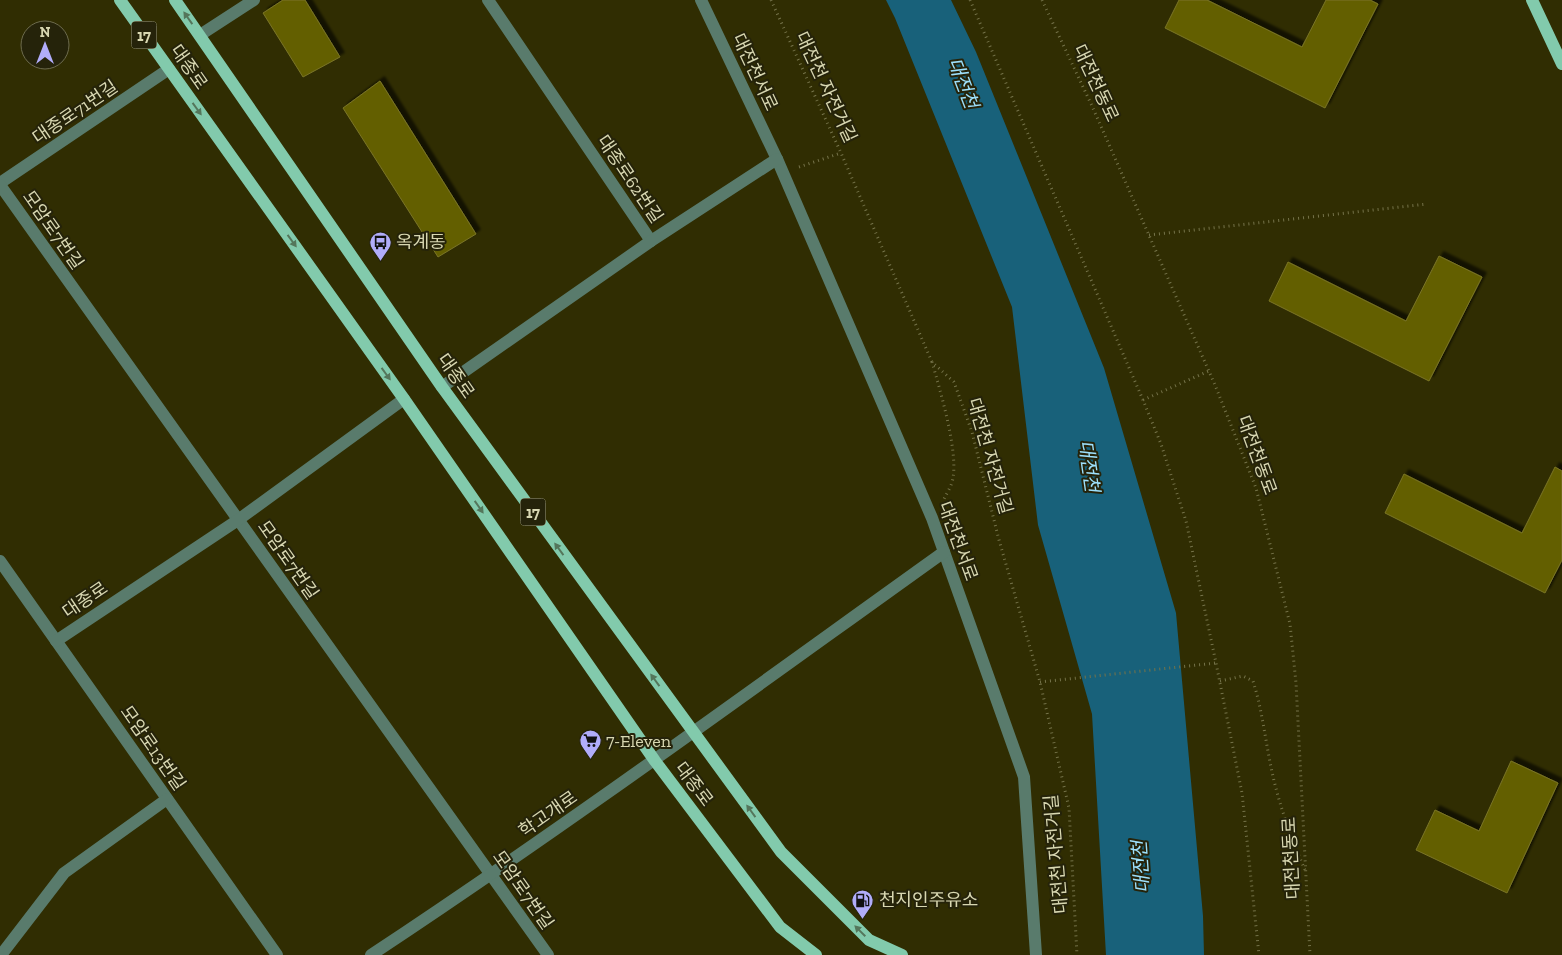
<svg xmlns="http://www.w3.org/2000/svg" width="1562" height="955" viewBox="0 0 1562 955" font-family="'Zilla Slab','Noto Sans KR',serif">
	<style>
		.water { fill: #18617a }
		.building { fill: #645f05; stroke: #7a7525; filter: url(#shadow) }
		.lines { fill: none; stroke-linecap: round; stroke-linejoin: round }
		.path { stroke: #75734a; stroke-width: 3; stroke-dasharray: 1 4; stroke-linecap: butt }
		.minor { stroke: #597b6c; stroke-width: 12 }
		.major { stroke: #82caac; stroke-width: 12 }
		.oneway { fill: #54765b }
		.labels { text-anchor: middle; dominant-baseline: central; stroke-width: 4; stroke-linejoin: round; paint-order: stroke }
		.shield { fill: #25230a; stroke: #a2a17f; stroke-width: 1 }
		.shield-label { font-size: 16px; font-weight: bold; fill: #d8d7b1 }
		.street-label { font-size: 18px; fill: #d8d7b1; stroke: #25230a }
		.poi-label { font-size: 18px; fill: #d8d7b1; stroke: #25230a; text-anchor: start }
		.water-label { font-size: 19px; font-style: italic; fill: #9de0fc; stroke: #25230a }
	</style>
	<defs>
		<filter id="shadow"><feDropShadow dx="4.5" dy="-4.5" stdDeviation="1" flood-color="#0009"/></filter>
	</defs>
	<rect width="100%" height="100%" fill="#302d02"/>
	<polygon class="water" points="886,0 951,0 976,52 1104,368 1176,613 1203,916 1204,955 1106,955 1092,714 1038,525 1012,307 895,18"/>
	<g class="building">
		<polygon points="283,0 305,0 340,57 303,77 263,13"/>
		<polygon points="1179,0 1207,0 1302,47 1326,0 1370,0 1378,4 1325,108 1165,28"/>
		<polygon points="380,81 476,234 438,257 343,108"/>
		<polygon points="1439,256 1482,277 1429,381 1269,301 1288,262 1406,321"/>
		<polygon points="1555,467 1562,471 1562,560 1545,593 1385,513 1404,474 1522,533"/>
		<polygon points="1511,761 1558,783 1507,893 1416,850 1435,810 1479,831"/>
	</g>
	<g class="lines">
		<g class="path">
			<polyline points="771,0 841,153 932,362 954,382 972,432 999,540 1040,682 1069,808 1077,955"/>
			<polyline points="970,0 1143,400 1161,444 1186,521 1216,663 1242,793 1259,955"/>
			<polyline points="1042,0 1092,106 1215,385 1256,488 1290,624 1296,683 1310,955"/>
			<polyline points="799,167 841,153"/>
			<polyline points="1149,235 1427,204"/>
			<path d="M 932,362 C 940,390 958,450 953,478 C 952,485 947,493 944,499"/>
			<polyline points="1143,400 1209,371"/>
			<path d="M 1220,681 L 1243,676 L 1253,681 C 1262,709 1265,738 1271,767 C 1278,802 1291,838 1305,870"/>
			<polyline points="1040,682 1216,663"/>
		</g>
		<g class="minor">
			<polyline points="488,0 651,241"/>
			<polyline points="701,0 777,159 932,518 1024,777 1036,955"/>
			<polyline points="200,35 254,0"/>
			<polyline points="0,183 169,69"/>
			<polyline points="0,185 548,955"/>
			<polyline points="442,387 651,241 777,159"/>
			<polyline points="0,561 277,955"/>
			<polyline points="56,641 238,520 404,399"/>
			<polyline points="1,955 64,873 167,799"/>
			<path d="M 371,955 C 566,826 754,688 944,552"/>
		</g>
		<g class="major">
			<polyline points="120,0 404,399 655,761 780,927 816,955"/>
			<polyline points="175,0 442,387 781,852 869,940 902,955"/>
			<polyline points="1532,0 1562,64"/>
		</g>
	</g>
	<defs><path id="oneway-solid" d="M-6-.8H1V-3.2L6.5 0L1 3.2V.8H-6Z" transform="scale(1.25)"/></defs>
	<g class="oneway">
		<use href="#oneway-solid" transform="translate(188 18) rotate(-125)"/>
		<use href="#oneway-solid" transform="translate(197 109) rotate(54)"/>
		<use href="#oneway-solid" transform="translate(292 241) rotate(54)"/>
		<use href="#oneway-solid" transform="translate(386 374) rotate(54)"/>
		<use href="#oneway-solid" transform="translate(479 507) rotate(55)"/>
		<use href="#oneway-solid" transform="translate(559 549) rotate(-126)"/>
		<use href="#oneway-solid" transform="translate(655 680) rotate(-126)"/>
		<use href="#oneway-solid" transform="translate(751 811) rotate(-126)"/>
		<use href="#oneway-solid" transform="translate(860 931) rotate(-135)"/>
	</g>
	<defs>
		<symbol id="bus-pin" viewBox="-11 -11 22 30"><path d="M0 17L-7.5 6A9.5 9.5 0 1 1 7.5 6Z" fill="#b1adfa" stroke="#25230a"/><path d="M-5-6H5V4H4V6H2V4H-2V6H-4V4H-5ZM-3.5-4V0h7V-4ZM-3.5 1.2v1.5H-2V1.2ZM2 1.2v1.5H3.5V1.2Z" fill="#111"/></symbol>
		<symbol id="supermarket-pin" viewBox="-11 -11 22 30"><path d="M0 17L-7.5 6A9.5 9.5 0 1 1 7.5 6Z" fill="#b1adfa" stroke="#25230a"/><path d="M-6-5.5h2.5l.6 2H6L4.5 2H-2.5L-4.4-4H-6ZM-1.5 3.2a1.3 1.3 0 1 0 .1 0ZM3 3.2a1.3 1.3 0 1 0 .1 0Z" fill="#111"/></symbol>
		<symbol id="fuel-pin" viewBox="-11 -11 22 30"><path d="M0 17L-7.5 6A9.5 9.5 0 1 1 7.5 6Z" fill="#b1adfa" stroke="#25230a"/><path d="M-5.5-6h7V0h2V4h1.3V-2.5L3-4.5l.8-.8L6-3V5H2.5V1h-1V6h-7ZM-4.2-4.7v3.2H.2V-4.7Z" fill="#111"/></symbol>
	</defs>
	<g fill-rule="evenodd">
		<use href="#bus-pin" x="368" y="230" width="25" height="34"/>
		<use href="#supermarket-pin" x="578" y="728" width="25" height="34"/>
		<use href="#fuel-pin" x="850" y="888" width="25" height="34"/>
	</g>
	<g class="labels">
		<g class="shield">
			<rect x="131.5" y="21.5" width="25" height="27" rx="4"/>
			<rect x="520.5" y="498.5" width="25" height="27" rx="4"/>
		</g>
		<g class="shield-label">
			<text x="144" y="35">17</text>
			<text x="533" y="512">17</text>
		</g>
		<g class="street-label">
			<text transform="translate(189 67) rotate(55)">대종로</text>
			<text transform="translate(755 72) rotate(65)">대전천서로</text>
			<text transform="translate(1096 83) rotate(65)">대전천동로</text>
			<text transform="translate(826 87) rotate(65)">대전천 자전거길</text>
			<text transform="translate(75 112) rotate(-34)">대종로71번길</text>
			<text transform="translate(630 179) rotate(56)">대종로62번길</text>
			<text transform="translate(53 230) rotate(55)">모암로7번길</text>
			<text transform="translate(456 376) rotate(55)">대종로</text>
			<text transform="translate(1257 455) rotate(70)">대전천동로</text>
			<text transform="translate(990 456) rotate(74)">대전천 자전거길</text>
			<text transform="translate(958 541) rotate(70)">대전천서로</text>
			<text transform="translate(288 560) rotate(55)">모암로7번길</text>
			<text transform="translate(85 600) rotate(-34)">대종로</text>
			<text transform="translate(153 748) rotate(55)">모암로13번길</text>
			<text transform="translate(694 784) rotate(53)">대종로</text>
			<text transform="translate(548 814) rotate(-35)">학고개로</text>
			<text transform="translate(1056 854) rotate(-95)">대전천 자전거길</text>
			<text transform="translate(1291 858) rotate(-93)">대전천동로</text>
			<text transform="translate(523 890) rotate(55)">모암로7번길</text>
		</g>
		<g class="poi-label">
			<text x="396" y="242">옥계동</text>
			<text x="606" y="741">7-Eleven</text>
			<text x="879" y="900">천지인주유소</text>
		</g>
		<g class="water-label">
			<text transform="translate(963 83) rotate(69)">대전천</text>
			<text transform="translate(1089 466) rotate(82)">대전천</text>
			<text transform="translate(1141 867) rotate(-94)">대전천</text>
		</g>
	</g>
	<g transform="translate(45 45)"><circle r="24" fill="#25230a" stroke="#6d6b4d"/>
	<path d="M0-4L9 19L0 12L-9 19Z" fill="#b1adfa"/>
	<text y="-8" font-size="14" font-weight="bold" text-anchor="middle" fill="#d8d7b1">N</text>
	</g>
</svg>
